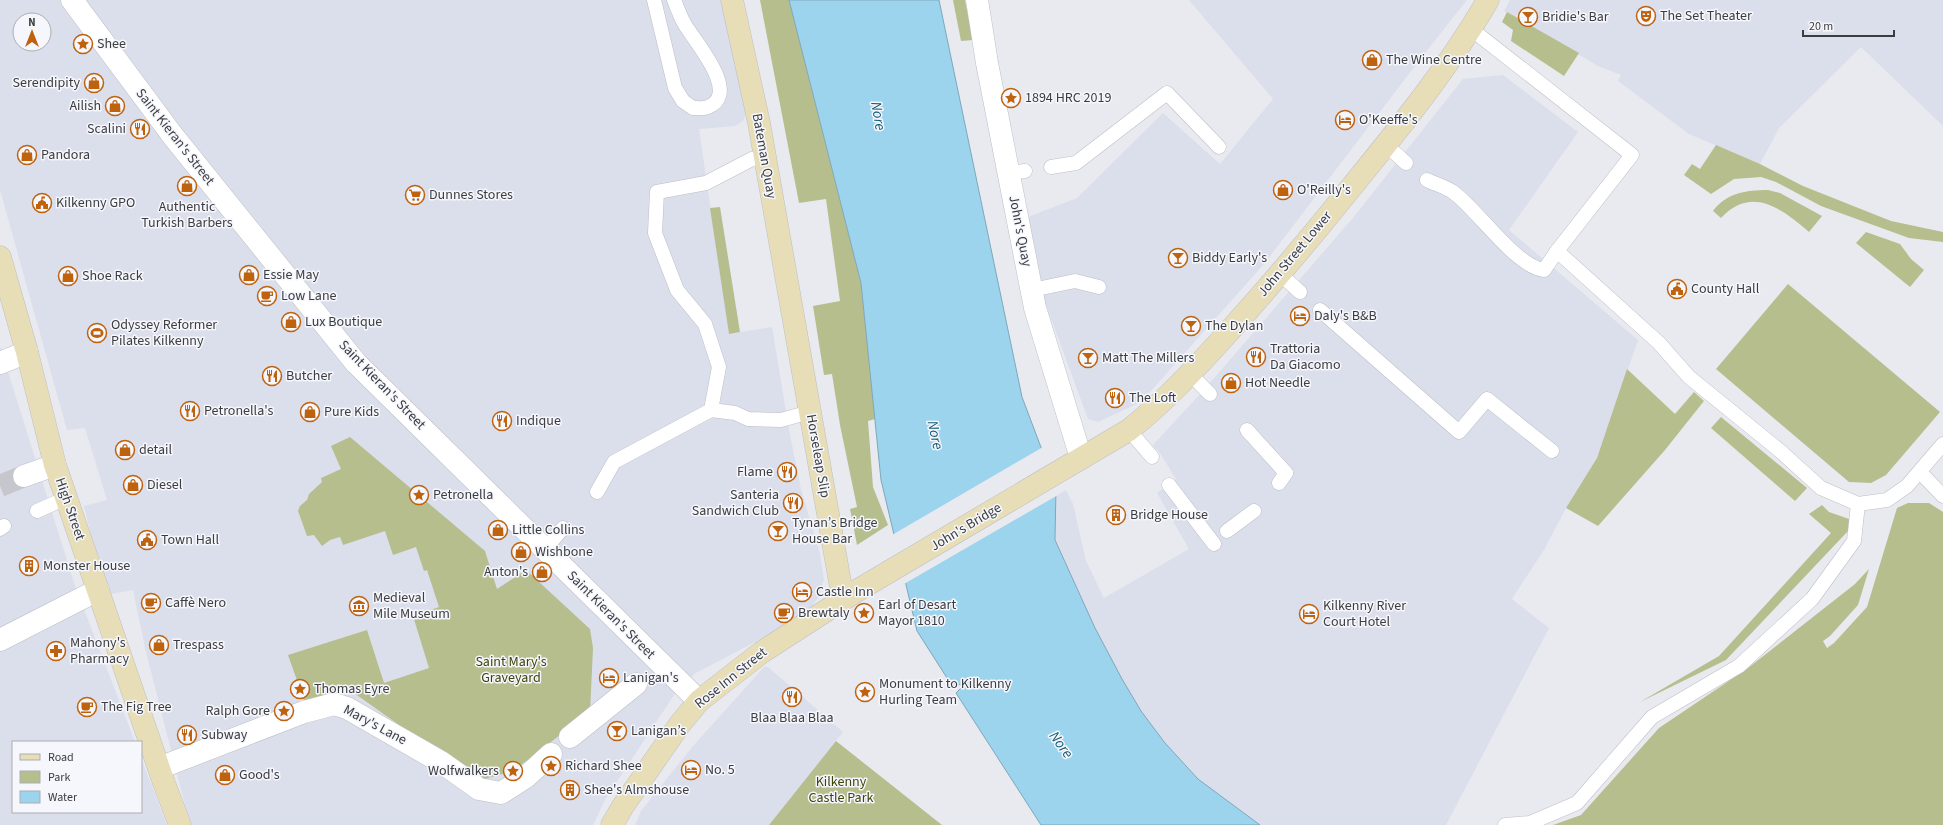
<svg xmlns="http://www.w3.org/2000/svg" width="1943" height="825" viewBox="0 0 1943 825" font-family="'Source Sans 3',sans-serif">
	<style>
		.built { fill: #dbdeeb; fill-rule: evenodd }
		.green { fill: #b6be8e }
		.water { fill: #9cd4ed; stroke: #7fa7b9 }
		.pier { fill: #e8eaf0 }
		.lines { fill: none; stroke-linecap: round; stroke-linejoin: round }
		.street-tunnel { stroke: #c6c7cd; stroke-width: 22; stroke-dasharray: 22 11; stroke-linecap: butt }
		.lane-casing { stroke: #bdbfc5; stroke-width: 15 }
		.street-casing { stroke: #bdbfc5; stroke-width: 23 }
		.secondary-casing { stroke: #bdbfc5; stroke-width: 23 }
		.lane { stroke: #fff; stroke-width: 14 }
		.street { stroke: #fff; stroke-width: 22 }
		.secondary { stroke: #e7deb8; stroke-width: 22 }
		.labels { text-anchor: middle; dominant-baseline: central; stroke-width: 3; stroke-linejoin: round; paint-order: stroke }
		.poi-label { font-size: 14px; fill: #3c3d3f; stroke: #f6f7fd; text-anchor: start }
		.street-label { font-size: 14px; fill: #3c3d3f; stroke: #f6f7fd }
		.park-label { font-size: 14px; fill: #3e4408; stroke: #f6f7fd }
		.water-label { font-size: 15px; font-style: italic; fill: #115973; stroke: #f6f7fd }
	</style>
	<rect width="100%" height="100%" fill="#e8eaf0"/>
	<g class="built">
		<path d="M 0,0 L 721,0 L 747,108 L 744,120 L 735,126 L 699,129 L 729,334 L 772,327 L 789,430 L 801,489 L 820,554 L 824,580 L 819,596 L 810,609 L 797,620 L 694,674 L 674,695 L 606,798 L 593,825 L 190,825 L 145,648 L 133,590 L 105,595 L 84,506 L 107,500 L 85,428 L 67,430 L 0,190 ZM 20,20 L 44,20 L 44,44 L 20,44 Z"/>
		<polygon points="1189,0 1467,0 1421,58 1264,264 1141,402 1098,422 1088,419 1046,305 1028,217 1077,198 1163,113 1220,164 1273,99"/>
		<polygon points="1510,0 1943,0 1943,126 1861,47 1779,128 1760,164 1689,134 1618,81 1621,75 1598,66 1504,11"/>
		<polygon points="1503,75 1578,132 1509,230 1638,340 1597,458 1566,508 1545,548 1512,599 1549,628 1446,825 1260,825 1198,779 1165,743 1141,711 1122,679 1095,628 1055,540 1056,496 1066,490 1073,504 1086,561 1104,598 1189,549 1157,493 1176,479 1160,453 1153,445 1202,392 1352,219 1463,79"/>
		<polygon points="0,346 75,586 135,742 13,742 13,812 141,812 141,758 167,825 0,825"/>
		<polygon points="764,667 768,667 843,732 769,825 635,825 641,811 693,746"/>
	</g>
	<g class="green">
		<polygon points="760,0 789,0 861,283 875,419 868,421 873,487 888,525 857,545 850,509 857,507 840,425 832,374 824,375 813,306 840,301 826,199 799,203"/>
		<polygon points="953,0 965,0 973,40 961,41"/>
		<polygon points="1507,12 1579,53 1564,76 1511,41 1513,30 1502,22"/>
		<polygon points="1716,145 1760,164 1803,186 1891,221 1943,232 1943,242 1909,238 1821,206 1776,182 1761,177 1734,179 1711,194 1684,175 1692,164 1700,169"/>
		<path d="M 1768,190 L 1780,193 L 1822,216 L 1809,232 C 1782,209 1752,185 1721,218 L 1713,211 C 1726,193 1746,190 1768,190 Z"/>
		<polygon points="720,207 740,332 729,334 710,208"/>
		<polygon points="1866,232 1900,244 1911,259 1924,270 1910,287 1856,243"/>
		<polygon points="1788,284 1940,412 1886,475 1871,483 1849,482 1716,369"/>
		<polygon points="1627,369 1675,414 1694,392 1704,401 1665,450 1598,526 1566,508 1597,458"/>
		<polygon points="1721,417 1807,488 1795,501 1711,428"/>
		<polygon points="350,437 485,551 497,589 526,570 590,629 593,648 590,712 513,771 478,781 347,688 305,703 288,655 367,630 384,683 429,668 413,616 439,607 427,570 424,571 416,547 393,555 385,531 343,545 340,537 330,540 322,546 314,535 307,536 298,511 300,506 307,500 309,494 322,482 321,478 341,469 331,446"/>
		<polygon points="1908,503 1929,503 1943,512 1943,825 1553,825 1581,815 1659,728 1748,668 1855,584 1869,569 1858,605 1830,636 1823,641 1827,648 1834,643 1867,607 1897,508"/>
		<polygon points="1822,505 1829,512 1849,519 1849,530 1726,660 1640,702 1719,656 1831,533 1809,514"/>
		<polygon points="836,741 942,825 769,825"/>
	</g>
	<polygon class="water" points="789,0 939,0 1022,397 1056,487 1055,540 1095,628 1122,679 1141,711 1165,743 1198,779 1260,825 1041,825 956,693 962,687 960,684 954,689 917,631 881,480 861,283"/>
	<polygon class="pier" points="1043,447 1058,487 1058,495 904,584 892,535"/>
	<g class="lines">
		<polyline class="street-tunnel" points="0,486 24,476"/>
		<defs>
			<g id="lane">
				<path d="M 654,0 L 675,88 L 683,101 L 693,108 C 697,108 704,109 708,107 C 742,93 693,40 684,23 C 680,16 677,7 674,0"/>
				<polyline points="1471,29 1632,155 1557,251 1659,343 1689,377 1779,450 1821,488 1858,504 1887,500 1907,486 1943,444"/>
				<polyline points="1385,144 1406,163"/>
				<polyline points="1051,167 1076,163 1167,93 1219,147"/>
				<polyline points="1009,173 1025,171"/>
				<path d="M 1427,180 C 1435,184 1446,187 1453,192 C 1477,209 1516,267 1544,270 L 1557,251"/>
				<polyline points="1280,274 1300,292"/>
				<polyline points="1032,290 1075,281 1099,287"/>
				<polyline points="1320,310 1459,432 1487,399 1552,451"/>
				<polyline points="1190,374 1210,394"/>
				<polyline points="711,410 735,413 748,419 781,420 810,412"/>
				<polyline points="1129,430 1152,457"/>
				<polyline points="1247,430 1286,473 1279,483"/>
				<polyline points="1920,472 1943,496"/>
				<polyline points="1169,485 1214,544"/>
				<polyline points="597,492 614,462 711,410 719,367 705,324 677,290 655,233 657,192 706,183 752,159 764,157"/>
				<polyline points="37,511 66,498"/>
				<polyline points="0,529 4,526"/>
				<polyline points="1227,531 1254,511"/>
				<polyline points="545,549 563,528"/>
				<polyline points="1505,825 1530,823 1577,803 1652,717 1739,666 1812,599 1854,541 1858,504"/>
			</g>
			<g id="street">
				<polyline points="72,0 173,136 356,363 699,701"/>
				<polyline points="977,0 987,63 1035,308 1081,458"/>
				<polyline points="0,363 27,352"/>
				<polyline points="24,476 55,465"/>
				<polyline points="0,640 98,590"/>
				<polyline points="570,737 636,684"/>
				<polyline points="159,768 304,712 334,704 347,708 441,762 479,789 501,793 526,777 551,754"/>
			</g>
			<g id="secondary">
				<polyline points="732,0 759,123 843,599"/>
				<polyline points="0,257 27,352 55,465 164,783 180,825"/>
				<path d="M 612,825 L 623,806 L 680,724 L 699,701 L 762,652 L 858,590 L 1129,430 C 1164,402 1194,370 1224,337 C 1261,296 1297,254 1332,211 C 1387,143 1444,76 1488,0"/>
			</g>
		</defs>
		<use href="#lane" class="lane-casing"/>
		<use href="#street" class="street-casing"/>
		<use href="#secondary" class="secondary-casing"/>
		<use href="#lane" class="lane"/>
		<use href="#street" class="street"/>
		<use href="#secondary" class="secondary"/>
	</g>
	<defs>
		<symbol id="theatre-ring" viewBox="-11 -11 22 22"><circle r="9.5" fill="#f6f7fd" stroke="#be620d" stroke-width="1.5"/><path d="M-5-5.5Q0-4 5-5.5V0Q5 5 0 6Q-5 5-5 0ZM-3.3-2.5H-1v1.5H-3.3ZM1-2.5H3.3v1.5H1ZM-2.8 1Q0 5.5 2.8 1Z" fill="#be620d"/></symbol>
		<symbol id="bar-ring" viewBox="-11 -11 22 22"><circle r="9.5" fill="#f6f7fd" stroke="#be620d" stroke-width="1.5"/><path d="M-6-5H6L.8 .8V4.5H3.5V6h-7V4.5H-.8V.8Z" fill="#be620d"/></symbol>
		<symbol id="sight-ring" viewBox="-11 -11 22 22"><circle r="9.5" fill="#f6f7fd" stroke="#be620d" stroke-width="1.5"/><path d="M0-6L1.8-2.2L6-1.7L2.9 1.2L3.7 5.4L0 3.3L-3.7 5.4L-2.9 1.2L-6-1.7L-1.8-2.2Z" fill="#be620d"/></symbol>
		<symbol id="shop-ring" viewBox="-11 -11 22 22"><circle r="9.5" fill="#f6f7fd" stroke="#be620d" stroke-width="1.5"/><path d="M-5-2.5h2.3a2.7 3.5 0 0 1 5.4 0H5L5.5 6h-11ZM-1.5-2.5h3a1.5 2.3 0 0 0-3 0Z" fill="#be620d"/></symbol>
		<symbol id="hotel-ring" viewBox="-11 -11 22 22"><circle r="9.5" fill="#f6f7fd" stroke="#be620d" stroke-width="1.5"/><path d="M-6-4.5h1.5V1H6V5H4.5V3h-9V5H-6ZM-4 0a1.8 1.8 0 1 1 3.6 0ZM.5 0V-2.5h3Q6-2.5 6 0Z" fill="#be620d"/></symbol>
		<symbol id="restaurant-ring" viewBox="-11 -11 22 22"><circle r="9.5" fill="#f6f7fd" stroke="#be620d" stroke-width="1.5"/><path d="M-5-6h1v4h1v-4h1v4h1v-4h1v5L-1.5 .5V6h-2V.5L-5-1ZM5-6V6H3V1.5H1.5Q1.5-4 5-6Z" fill="#be620d"/></symbol>
		<symbol id="supermarket-ring" viewBox="-11 -11 22 22"><circle r="9.5" fill="#f6f7fd" stroke="#be620d" stroke-width="1.5"/><path d="M-6-5.5h2.5l.6 2H6L4.5 2H-2.5L-4.4-4H-6ZM-1.5 3.2a1.3 1.3 0 1 0 .1 0ZM3 3.2a1.3 1.3 0 1 0 .1 0Z" fill="#be620d"/></symbol>
		<symbol id="civic-ring" viewBox="-11 -11 22 22"><circle r="9.5" fill="#f6f7fd" stroke="#be620d" stroke-width="1.5"/><path d="M-.6-6.5H3V-4.5H.6V-3L4-1V1h2V6H-6V1h2V-1L-.6-3ZM-1.2 2.5V6h2.4V2.5Z" fill="#be620d"/></symbol>
		<symbol id="cafe-ring" viewBox="-11 -11 22 22"><circle r="9.5" fill="#f6f7fd" stroke="#be620d" stroke-width="1.5"/><path d="M-5.5-4.5H6V0H3Q3 3.5 0 3.5H-2.5Q-5.5 3.5-5.5 0ZM3-3.2v2h1.7v-2ZM-6 4.5H4V6H-6Z" fill="#be620d"/></symbol>
		<symbol id="stadium-ring" viewBox="-11 -11 22 22"><circle r="9.5" fill="#f6f7fd" stroke="#be620d" stroke-width="1.5"/><path d="M0-5a6.5 5 0 1 0 0 10a6.5 5 0 1 0 0-10ZM-3.5-1.8h7v3.6h-7Z" fill="#be620d"/></symbol>
		<symbol id="building-ring" viewBox="-11 -11 22 22"><circle r="9.5" fill="#f6f7fd" stroke="#be620d" stroke-width="1.5"/><path d="M-4-6H4V6H1V3H-1V6H-4ZM-2.5-4.3h1.7v1.8h-1.7ZM.8-4.3h1.7v1.8H.8ZM-2.5-1h1.7V.8h-1.7ZM.8-1h1.7V.8H.8Z" fill="#be620d"/></symbol>
		<symbol id="museum-ring" viewBox="-11 -11 22 22"><circle r="9.5" fill="#f6f7fd" stroke="#be620d" stroke-width="1.5"/><path d="M0-6L6-3V-2H-6V-3ZM-5-1h2V3h-2ZM-1-1h2V3h-2ZM3-1h2V3H3ZM-6 4H6V6H-6Z" fill="#be620d"/></symbol>
		<symbol id="pharmacy-ring" viewBox="-11 -11 22 22"><circle r="9.5" fill="#f6f7fd" stroke="#be620d" stroke-width="1.5"/><path d="M-2-6h4v4h4v4h-4v4h-4v-4h-4v-4h4Z" fill="#be620d"/></symbol>
	</defs>
	<g fill-rule="evenodd">
		<use href="#theatre-ring" x="1635" y="5" width="22" height="22"/>
		<use href="#bar-ring" x="1517" y="6" width="22" height="22"/>
		<use href="#sight-ring" x="72" y="33" width="22" height="22"/>
		<use href="#shop-ring" x="1361" y="49" width="22" height="22"/>
		<use href="#shop-ring" x="83" y="72" width="22" height="22"/>
		<use href="#sight-ring" x="1000" y="87" width="22" height="22"/>
		<use href="#shop-ring" x="104" y="95" width="22" height="22"/>
		<use href="#hotel-ring" x="1334" y="109" width="22" height="22"/>
		<use href="#restaurant-ring" x="129" y="118" width="22" height="22"/>
		<use href="#shop-ring" x="16" y="144" width="22" height="22"/>
		<use href="#shop-ring" x="176" y="175" width="22" height="22"/>
		<use href="#shop-ring" x="1272" y="179" width="22" height="22"/>
		<use href="#supermarket-ring" x="404" y="184" width="22" height="22"/>
		<use href="#civic-ring" x="31" y="192" width="22" height="22"/>
		<use href="#bar-ring" x="1167" y="247" width="22" height="22"/>
		<use href="#shop-ring" x="238" y="264" width="22" height="22"/>
		<use href="#shop-ring" x="57" y="265" width="22" height="22"/>
		<use href="#civic-ring" x="1666" y="278" width="22" height="22"/>
		<use href="#cafe-ring" x="256" y="285" width="22" height="22"/>
		<use href="#hotel-ring" x="1289" y="305" width="22" height="22"/>
		<use href="#shop-ring" x="280" y="311" width="22" height="22"/>
		<use href="#bar-ring" x="1180" y="315" width="22" height="22"/>
		<use href="#stadium-ring" x="86" y="322" width="22" height="22"/>
		<use href="#restaurant-ring" x="1245" y="346" width="22" height="22"/>
		<use href="#bar-ring" x="1077" y="347" width="22" height="22"/>
		<use href="#restaurant-ring" x="261" y="365" width="22" height="22"/>
		<use href="#shop-ring" x="1220" y="372" width="22" height="22"/>
		<use href="#restaurant-ring" x="1104" y="387" width="22" height="22"/>
		<use href="#restaurant-ring" x="179" y="400" width="22" height="22"/>
		<use href="#shop-ring" x="299" y="401" width="22" height="22"/>
		<use href="#restaurant-ring" x="491" y="410" width="22" height="22"/>
		<use href="#shop-ring" x="114" y="439" width="22" height="22"/>
		<use href="#restaurant-ring" x="776" y="461" width="22" height="22"/>
		<use href="#shop-ring" x="122" y="474" width="22" height="22"/>
		<use href="#sight-ring" x="408" y="484" width="22" height="22"/>
		<use href="#restaurant-ring" x="782" y="492" width="22" height="22"/>
		<use href="#building-ring" x="1105" y="504" width="22" height="22"/>
		<use href="#shop-ring" x="487" y="519" width="22" height="22"/>
		<use href="#bar-ring" x="767" y="520" width="22" height="22"/>
		<use href="#civic-ring" x="136" y="529" width="22" height="22"/>
		<use href="#shop-ring" x="510" y="541" width="22" height="22"/>
		<use href="#building-ring" x="18" y="555" width="22" height="22"/>
		<use href="#shop-ring" x="531" y="561" width="22" height="22"/>
		<use href="#hotel-ring" x="791" y="581" width="22" height="22"/>
		<use href="#cafe-ring" x="140" y="592" width="22" height="22"/>
		<use href="#museum-ring" x="348" y="595" width="22" height="22"/>
		<use href="#cafe-ring" x="773" y="602" width="22" height="22"/>
		<use href="#sight-ring" x="853" y="602" width="22" height="22"/>
		<use href="#hotel-ring" x="1298" y="603" width="22" height="22"/>
		<use href="#shop-ring" x="148" y="634" width="22" height="22"/>
		<use href="#pharmacy-ring" x="45" y="640" width="22" height="22"/>
		<use href="#hotel-ring" x="598" y="667" width="22" height="22"/>
		<use href="#sight-ring" x="289" y="678" width="22" height="22"/>
		<use href="#sight-ring" x="854" y="681" width="22" height="22"/>
		<use href="#restaurant-ring" x="781" y="686" width="22" height="22"/>
		<use href="#cafe-ring" x="76" y="696" width="22" height="22"/>
		<use href="#sight-ring" x="273" y="700" width="22" height="22"/>
		<use href="#bar-ring" x="606" y="720" width="22" height="22"/>
		<use href="#restaurant-ring" x="176" y="724" width="22" height="22"/>
		<use href="#sight-ring" x="540" y="755" width="22" height="22"/>
		<use href="#hotel-ring" x="680" y="759" width="22" height="22"/>
		<use href="#sight-ring" x="502" y="760" width="22" height="22"/>
		<use href="#shop-ring" x="214" y="764" width="22" height="22"/>
		<use href="#building-ring" x="559" y="779" width="22" height="22"/>
	</g>
	<g class="labels">
		<g class="poi-label">
			<text x="1660" y="16">The Set Theater</text>
			<text x="1542" y="17">Bridie's Bar</text>
			<text x="97" y="44">Shee</text>
			<text x="1386" y="60">The Wine Centre</text>
			<text x="80" y="83" text-anchor="end">Serendipity</text>
			<text x="1025" y="98">1894 HRC 2019</text>
			<text x="101" y="106" text-anchor="end">Ailish</text>
			<text x="1359" y="120">O'Keeffe's</text>
			<text x="126" y="129" text-anchor="end">Scalini</text>
			<text x="41" y="155">Pandora</text>
			<text x="1297" y="190">O'Reilly's</text>
			<text x="429" y="195">Dunnes Stores</text>
			<text x="56" y="203">Kilkenny GPO</text>
			<text x="187" y="207" text-anchor="middle">Authentic<tspan x="187" dy="16">Turkish Barbers</tspan></text>
			<text x="1192" y="258">Biddy Early's</text>
			<text x="263" y="275">Essie May</text>
			<text x="82" y="276">Shoe Rack</text>
			<text x="1691" y="289">County Hall</text>
			<text x="281" y="296">Low Lane</text>
			<text x="1314" y="316">Daly's B&amp;B</text>
			<text x="305" y="322">Lux Boutique</text>
			<text x="111" y="325">Odyssey Reformer<tspan x="111" dy="16">Pilates Kilkenny</tspan></text>
			<text x="1205" y="326">The Dylan</text>
			<text x="1270" y="349">Trattoria<tspan x="1270" dy="16">Da Giacomo</tspan></text>
			<text x="1102" y="358">Matt The Millers</text>
			<text x="286" y="376">Butcher</text>
			<text x="1245" y="383">Hot Needle</text>
			<text x="1129" y="398">The Loft</text>
			<text x="204" y="411">Petronella's</text>
			<text x="324" y="412">Pure Kids</text>
			<text x="516" y="421">Indique</text>
			<text x="139" y="450">detail</text>
			<text x="773" y="472" text-anchor="end">Flame</text>
			<text x="147" y="485">Diesel</text>
			<text x="433" y="495">Petronella</text>
			<text x="779" y="495" text-anchor="end">Santeria<tspan x="779" dy="16">Sandwich Club</tspan></text>
			<text x="1130" y="515">Bridge House</text>
			<text x="792" y="523">Tynan’s Bridge<tspan x="792" dy="16">House Bar</tspan></text>
			<text x="512" y="530">Little Collins</text>
			<text x="161" y="540">Town Hall</text>
			<text x="535" y="552">Wishbone</text>
			<text x="43" y="566">Monster House</text>
			<text x="528" y="572" text-anchor="end">Anton's</text>
			<text x="816" y="592">Castle Inn</text>
			<text x="373" y="598">Medieval<tspan x="373" dy="16">Mile Museum</tspan></text>
			<text x="165" y="603">Caffè Nero</text>
			<text x="878" y="605">Earl of Desart<tspan x="878" dy="16">Mayor 1810</tspan></text>
			<text x="1323" y="606">Kilkenny River<tspan x="1323" dy="16">Court Hotel</tspan></text>
			<text x="798" y="613">Brewtaly</text>
			<text x="70" y="643">Mahony's<tspan x="70" dy="16">Pharmacy</tspan></text>
			<text x="173" y="645">Trespass</text>
			<text x="623" y="678">Lanigan's</text>
			<text x="879" y="684">Monument to Kilkenny<tspan x="879" dy="16">Hurling Team</tspan></text>
			<text x="314" y="689">Thomas Eyre</text>
			<text x="101" y="707">The Fig Tree</text>
			<text x="270" y="711" text-anchor="end">Ralph Gore</text>
			<text x="792" y="718" text-anchor="middle">Blaa Blaa Blaa</text>
			<text x="631" y="731">Lanigan’s</text>
			<text x="201" y="735">Subway</text>
			<text x="565" y="766">Richard Shee</text>
			<text x="705" y="770">No. 5</text>
			<text x="499" y="771" text-anchor="end">Wolfwalkers</text>
			<text x="239" y="775">Good's</text>
			<text x="584" y="790">Shee's Almshouse</text>
		</g>
		<g class="street-label">
			<text transform="translate(175 137) rotate(52)">Saint Kieran's Street</text>
			<text transform="translate(764 156) rotate(80)">Bateman Quay</text>
			<text transform="translate(1020 231) rotate(79)">John's Quay</text>
			<text transform="translate(1295 254) rotate(-50)">John Street Lower</text>
			<text transform="translate(382 385) rotate(46)">Saint Kieran's Street</text>
			<text transform="translate(818 456) rotate(80)">Horseleap Slip</text>
			<text transform="translate(70 509) rotate(71)">High Street</text>
			<text transform="translate(966 527) rotate(-31)">John's Bridge</text>
			<text transform="translate(611 615) rotate(45)">Saint Kieran's Street</text>
			<text transform="translate(731 678) rotate(-39)">Rose Inn Street</text>
			<text transform="translate(375 725) rotate(28)">Mary's Lane</text>
		</g>
		<g class="park-label">
			<text x="511" y="662">Saint Mary's<tspan x="511" dy="16">Graveyard</tspan></text>
			<text x="841" y="782">Kilkenny<tspan x="841" dy="16">Castle Park</tspan></text>
		</g>
		<g class="water-label">
			<text transform="translate(878 116) rotate(80)">Nore</text>
			<text transform="translate(935 435) rotate(78)">Nore</text>
			<text transform="translate(1061 745) rotate(54)">Nore</text>
		</g>
	</g>
	<rect x="12" y="741" width="130" height="72" fill="#f6f7fd" stroke="#acadb1"/>
	<rect x="20" y="754" width="20" height="6" fill="#e7deb8" stroke="#acadb1"/>
	<text x="48" y="761" font-size="12" fill="#3c3d3f">Road</text>
	<rect x="20" y="771" width="20" height="12" fill="#b6be8e" stroke="#acadb1"/>
	<text x="48" y="781" font-size="12" fill="#3c3d3f">Park</text>
	<rect x="20" y="791" width="20" height="12" fill="#9cd4ed" stroke="#acadb1"/>
	<text x="48" y="801" font-size="12" fill="#3c3d3f">Water</text>
	<g transform="translate(32 32)"><circle r="19" fill="#f6f7fd" stroke="#acadb1"/>
	<path d="M0-3L7 15L0 10L-7 15Z" fill="#be620d"/>
	<text y="-6" font-size="11" font-weight="bold" text-anchor="middle" fill="#3c3d3f">N</text>
	</g>
	<path d="M1803 30v6h91v-6" fill="none" stroke="#3c3d3f" stroke-width="2"/>
	<text x="1809" y="30" font-size="12" fill="#3c3d3f" stroke="#f6f7fd" stroke-width="3" paint-order="stroke">20 m</text>
</svg>
